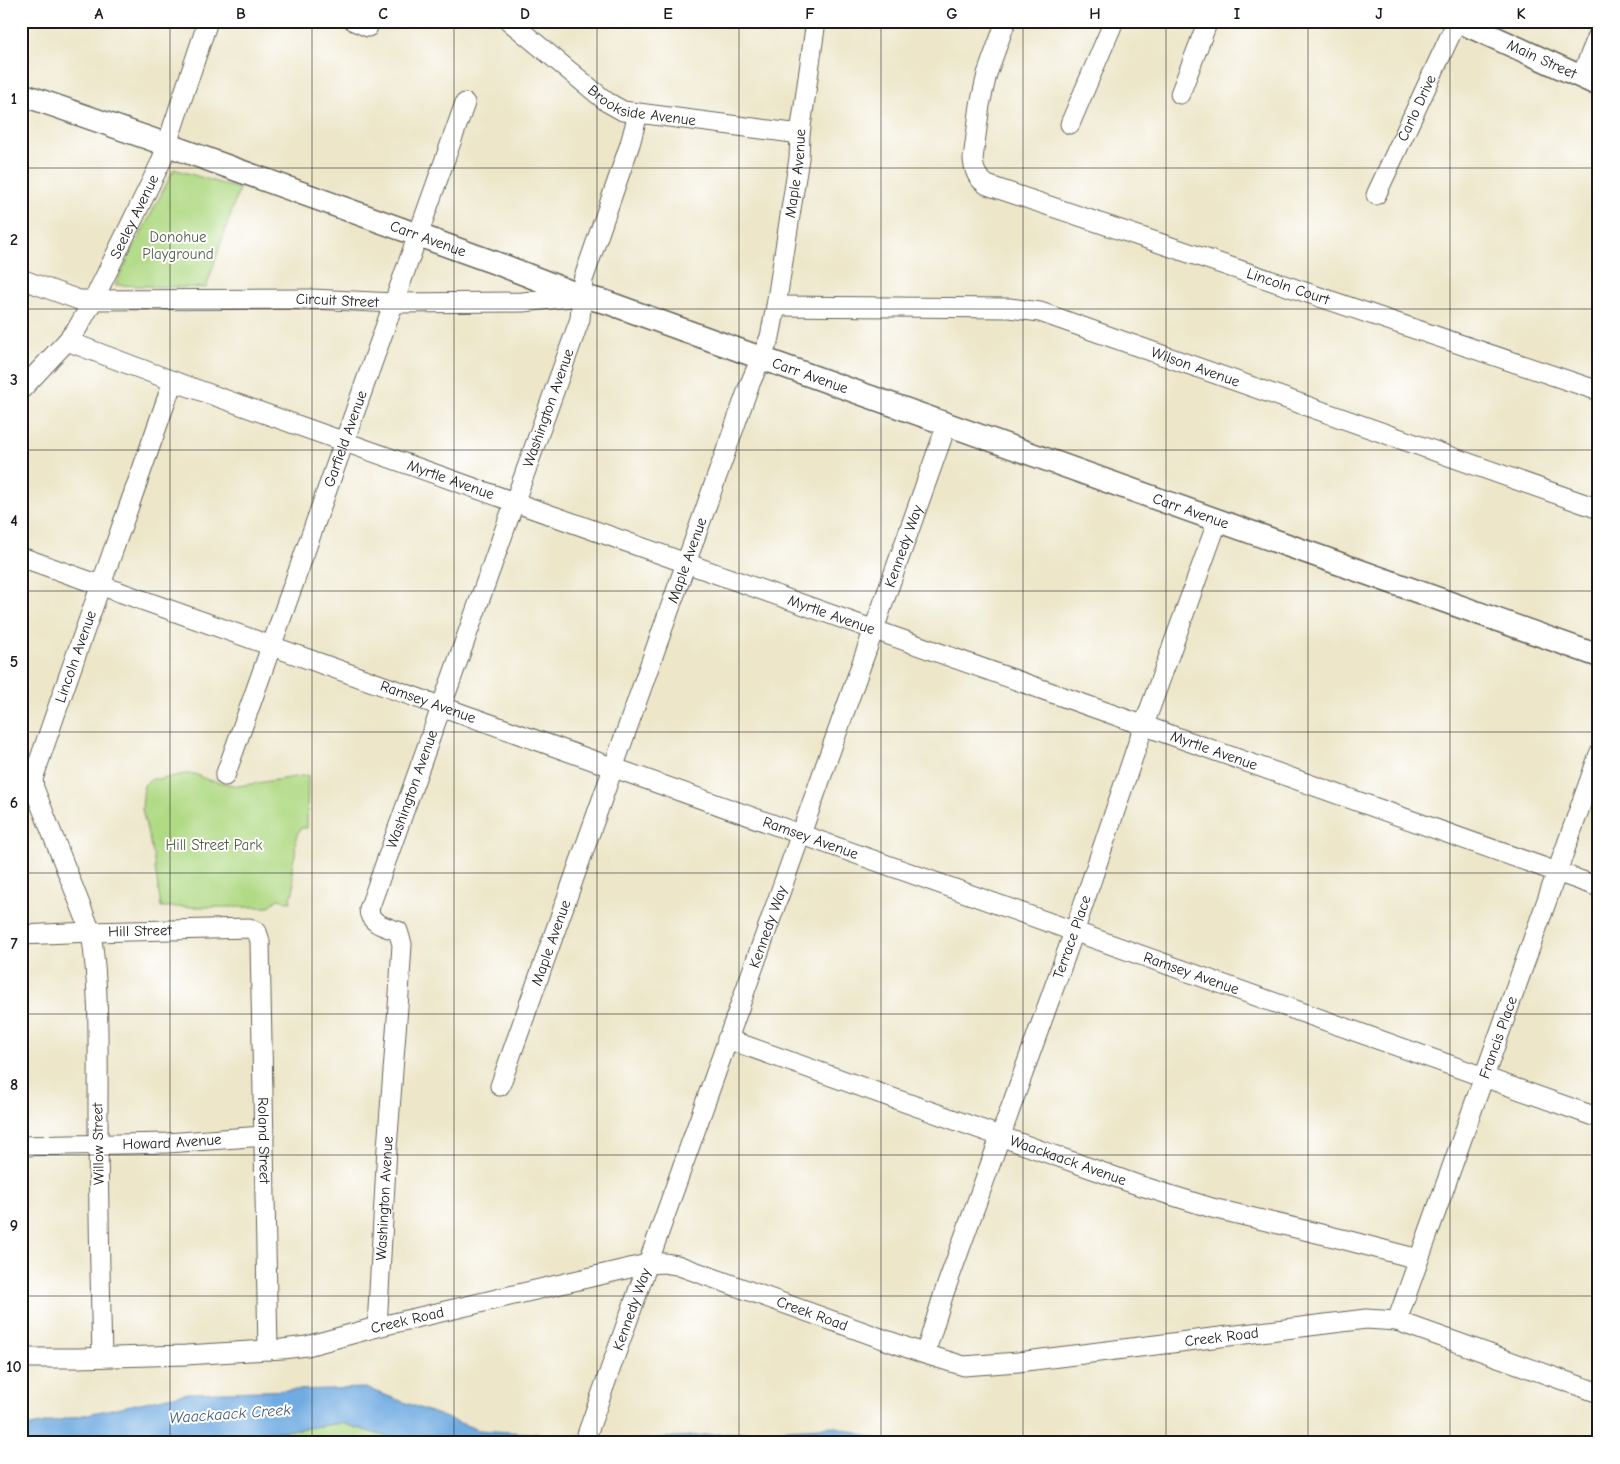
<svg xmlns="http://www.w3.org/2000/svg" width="1620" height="1464" viewBox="0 0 1620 1464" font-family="'Comic Neue',sans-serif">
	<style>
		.green { fill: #b1da85; stroke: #667b50 }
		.water { fill: #70abe1; stroke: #46647e }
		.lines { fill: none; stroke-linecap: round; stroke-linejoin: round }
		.minor-casing { stroke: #656359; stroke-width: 21 }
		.tertiary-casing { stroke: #656359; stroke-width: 25 }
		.minor { stroke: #fff; stroke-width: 19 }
		.tertiary { stroke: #fff; stroke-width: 22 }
		.grid { fill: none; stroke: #1c1c1c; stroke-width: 1; stroke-opacity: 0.55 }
		.labels { text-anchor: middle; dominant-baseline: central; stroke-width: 4; stroke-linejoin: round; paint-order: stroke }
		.street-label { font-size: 15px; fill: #1c1c1c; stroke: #fff }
		.park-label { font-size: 15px; fill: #505e41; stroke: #fff }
		.water-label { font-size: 16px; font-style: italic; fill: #425c75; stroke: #fff }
		.neatline { fill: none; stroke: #1c1c1c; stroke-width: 2 }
		.grid-label { font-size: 16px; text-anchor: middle; font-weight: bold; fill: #1c1c1c }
	</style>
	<rect width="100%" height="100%" fill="#fff"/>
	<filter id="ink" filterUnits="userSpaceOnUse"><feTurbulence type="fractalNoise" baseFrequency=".02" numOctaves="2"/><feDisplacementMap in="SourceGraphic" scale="10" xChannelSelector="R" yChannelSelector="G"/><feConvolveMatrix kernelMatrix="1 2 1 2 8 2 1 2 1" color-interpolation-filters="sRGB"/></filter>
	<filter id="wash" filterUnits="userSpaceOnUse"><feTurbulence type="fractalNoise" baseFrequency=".0096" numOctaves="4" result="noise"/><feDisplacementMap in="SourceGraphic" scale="20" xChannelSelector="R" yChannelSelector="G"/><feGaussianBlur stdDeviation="1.12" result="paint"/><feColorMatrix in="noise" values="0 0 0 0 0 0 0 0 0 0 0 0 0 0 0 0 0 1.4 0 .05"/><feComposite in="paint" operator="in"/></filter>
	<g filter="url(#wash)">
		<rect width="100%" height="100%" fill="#ede6c9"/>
		<g class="green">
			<polygon points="174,169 239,189 206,288 115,285"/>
			<path d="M 185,774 L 194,774 L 208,780 L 238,786 L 308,775 L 307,828 L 301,828 C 294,836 296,846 295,855 C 294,859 292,863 292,867 C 291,878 298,887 290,897 L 291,902 L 278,899 L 268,907 L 161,907 L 153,855 L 142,809 L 144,785 L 152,779 L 160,779 Z"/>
			<polygon points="341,1423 407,1443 199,1443"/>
		</g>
		<polygon class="water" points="366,1388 479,1430 634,1440 834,1426 892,1443 407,1443 341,1423 199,1443 21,1443 21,1428 188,1393"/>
	</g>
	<g filter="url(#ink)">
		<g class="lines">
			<defs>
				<g id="minor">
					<polyline points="354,21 368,27"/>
					<path id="s1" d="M 509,21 L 607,102 L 623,111 L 800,134"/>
					<path id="s2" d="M 1006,21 L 987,74 L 980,105 L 973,159 C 974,171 977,178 987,185 L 1599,391"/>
					<polyline points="1581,77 1599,33"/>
					<polyline points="1180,94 1208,21"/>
					<polyline points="1070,124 1114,21"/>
					<path id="s3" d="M 1376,195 L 1457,21"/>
					<path id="s4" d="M 21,279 L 79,300 L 312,299 L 394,303 L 523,302 L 581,296"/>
					<path id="s5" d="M 776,306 L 1009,308 L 1040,312 L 1599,509"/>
					<path id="s6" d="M 67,341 L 173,381 L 1599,887"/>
					<path id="s7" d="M 21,390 L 67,341 L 78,327 L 94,299 L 161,162 L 208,21"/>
					<path id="s8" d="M 21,557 L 1599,1118"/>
					<path id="s9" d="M 225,776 L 465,103"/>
					<path id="s10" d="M 21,935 L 91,932 L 249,928 L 257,932 L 260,941 L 268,1350"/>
					<path id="s11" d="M 727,1039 L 1135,1184 L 1212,1208 L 1342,1239 L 1418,1259"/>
					<path id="s12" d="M 500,1086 L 749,386 L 770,337 L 776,306 L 799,158 L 800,134 L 816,21"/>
					<path id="s13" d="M 21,1146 L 167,1143 L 264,1136"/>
					<path id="s14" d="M 1397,1321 L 1599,754"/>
					<path id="s15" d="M 377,1327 L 387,1148 L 399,994 L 402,944 L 398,931 C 386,927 369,924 369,909 L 580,319 L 583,280 L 630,144 L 638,114"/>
					<path id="s16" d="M 925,1354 L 944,1293 L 1074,932 L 1144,725 L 1218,520"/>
					<path id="s17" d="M 102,1357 C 100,1276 98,1195 98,1114 C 98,1054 100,991 91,932 L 34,788 L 33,779 C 78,646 127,514 173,381"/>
					<path id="s18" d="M 21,1358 L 78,1358 L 186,1355 L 282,1349 L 307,1346 L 377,1327 L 647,1264 L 664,1263 L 677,1265 L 925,1354 L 964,1366 L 1018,1362 L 1366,1319 L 1397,1321 L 1599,1393"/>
					<path id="s19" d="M 584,1443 L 947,424"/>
				</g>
				<g id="tertiary">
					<path id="s20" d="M 1458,21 L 1599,85"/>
					<path id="s21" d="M 21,94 L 168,145 L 504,266 L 581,296 L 606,302 L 761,358 L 1599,656"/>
				</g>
			</defs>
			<use href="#minor" class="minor-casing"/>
			<use href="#tertiary" class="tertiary-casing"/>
			<use href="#minor" class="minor"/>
			<use href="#tertiary" class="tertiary"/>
		</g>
	</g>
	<path class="grid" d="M 170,21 L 170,1443M 312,21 L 312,1443M 454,21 L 454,1443M 597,21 L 597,1443M 739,21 L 739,1443M 881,21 L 881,1443M 1023,21 L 1023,1443M 1166,21 L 1166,1443M 1308,21 L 1308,1443M 1450,21 L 1450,1443M 21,168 L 1599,168M 21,309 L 1599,309M 21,450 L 1599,450M 21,591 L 1599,591M 21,732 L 1599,732M 21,873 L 1599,873M 21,1014 L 1599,1014M 21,1155 L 1599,1155M 21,1296 L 1599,1296"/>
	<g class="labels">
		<g class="street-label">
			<text stroke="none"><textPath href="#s20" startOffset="92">Main Street</textPath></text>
			<text stroke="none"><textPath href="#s1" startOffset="162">Brookside Avenue</textPath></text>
			<text stroke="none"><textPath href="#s3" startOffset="96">Carlo Drive</textPath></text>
			<text stroke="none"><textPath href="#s12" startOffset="962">Maple Avenue</textPath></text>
			<text stroke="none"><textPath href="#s7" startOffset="209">Seeley Avenue</textPath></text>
			<text stroke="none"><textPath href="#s21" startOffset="432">Carr Avenue</textPath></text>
			<text stroke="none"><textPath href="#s2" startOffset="491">Lincoln Court</textPath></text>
			<text stroke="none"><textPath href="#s4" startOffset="320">Circuit Street</textPath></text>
			<text stroke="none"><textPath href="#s5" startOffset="429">Wilson Avenue</textPath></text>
			<text stroke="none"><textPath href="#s21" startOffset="838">Carr Avenue</textPath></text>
			<text stroke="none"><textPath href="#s15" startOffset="969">Washington Avenue</textPath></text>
			<text stroke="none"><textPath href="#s9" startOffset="358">Garfield Avenue</textPath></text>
			<text stroke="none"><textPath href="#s6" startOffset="408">Myrtle Avenue</textPath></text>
			<text stroke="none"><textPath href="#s21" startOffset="1242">Carr Avenue</textPath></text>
			<text stroke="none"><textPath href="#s19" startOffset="952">Kennedy Way</textPath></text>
			<text stroke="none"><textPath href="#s12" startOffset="558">Maple Avenue</textPath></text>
			<text stroke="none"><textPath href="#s6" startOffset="812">Myrtle Avenue</textPath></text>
			<text stroke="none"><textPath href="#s17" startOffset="719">Lincoln Avenue</textPath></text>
			<text stroke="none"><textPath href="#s8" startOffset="432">Ramsey Avenue</textPath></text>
			<text stroke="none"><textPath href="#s6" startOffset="1218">Myrtle Avenue</textPath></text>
			<text stroke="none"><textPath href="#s15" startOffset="564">Washington Avenue</textPath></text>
			<text stroke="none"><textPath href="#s8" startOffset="838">Ramsey Avenue</textPath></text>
			<text stroke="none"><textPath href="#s19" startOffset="548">Kennedy Way</textPath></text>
			<text stroke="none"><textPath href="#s10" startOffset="119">Hill Street</textPath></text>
			<text stroke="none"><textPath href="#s16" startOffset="442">Terrace Place</textPath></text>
			<text stroke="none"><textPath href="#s12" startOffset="152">Maple Avenue</textPath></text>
			<text stroke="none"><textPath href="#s8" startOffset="1242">Ramsey Avenue</textPath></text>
			<text stroke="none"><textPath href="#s14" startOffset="301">Francis Place</textPath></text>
			<text stroke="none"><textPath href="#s13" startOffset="151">Howard Avenue</textPath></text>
			<text stroke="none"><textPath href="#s10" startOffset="446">Roland Street</textPath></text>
			<text transform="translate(98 1144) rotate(-91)">Willow Street</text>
			<text stroke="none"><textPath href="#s11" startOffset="362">Waackaack Avenue</textPath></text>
			<text stroke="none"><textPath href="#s15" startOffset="129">Washington Avenue</textPath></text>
			<text stroke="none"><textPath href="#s19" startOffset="142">Kennedy Way</textPath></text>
			<text stroke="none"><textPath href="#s18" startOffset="810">Creek Road</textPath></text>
			<text stroke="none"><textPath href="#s18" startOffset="390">Creek Road</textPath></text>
			<text stroke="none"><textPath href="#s18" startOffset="1230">Creek Road</textPath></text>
		</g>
		<g class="park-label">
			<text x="178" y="237">Donohue<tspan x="178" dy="17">Playground</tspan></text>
			<text x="214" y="845">Hill Street Park</text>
		</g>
		<g class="water-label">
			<text transform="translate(230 1414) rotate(-4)">Waackaack Creek</text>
		</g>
	</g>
	<rect width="1620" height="1464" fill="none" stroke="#fff" stroke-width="55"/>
	<rect x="28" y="28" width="1564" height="1408" class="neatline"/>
	<g class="grid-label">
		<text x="99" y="19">A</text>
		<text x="241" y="19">B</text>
		<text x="383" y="19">C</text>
		<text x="525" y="19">D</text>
		<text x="668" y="19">E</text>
		<text x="810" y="19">F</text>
		<text x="952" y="19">G</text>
		<text x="1095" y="19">H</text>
		<text x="1237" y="19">I</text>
		<text x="1379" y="19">J</text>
		<text x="1521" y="19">K</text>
		<text x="14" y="104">1</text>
		<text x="14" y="245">2</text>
		<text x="14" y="385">3</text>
		<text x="14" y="526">4</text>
		<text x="14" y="667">5</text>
		<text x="14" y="808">6</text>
		<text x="14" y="949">7</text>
		<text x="14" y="1090">8</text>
		<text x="14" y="1231">9</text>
		<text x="14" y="1372">10</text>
	</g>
</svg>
